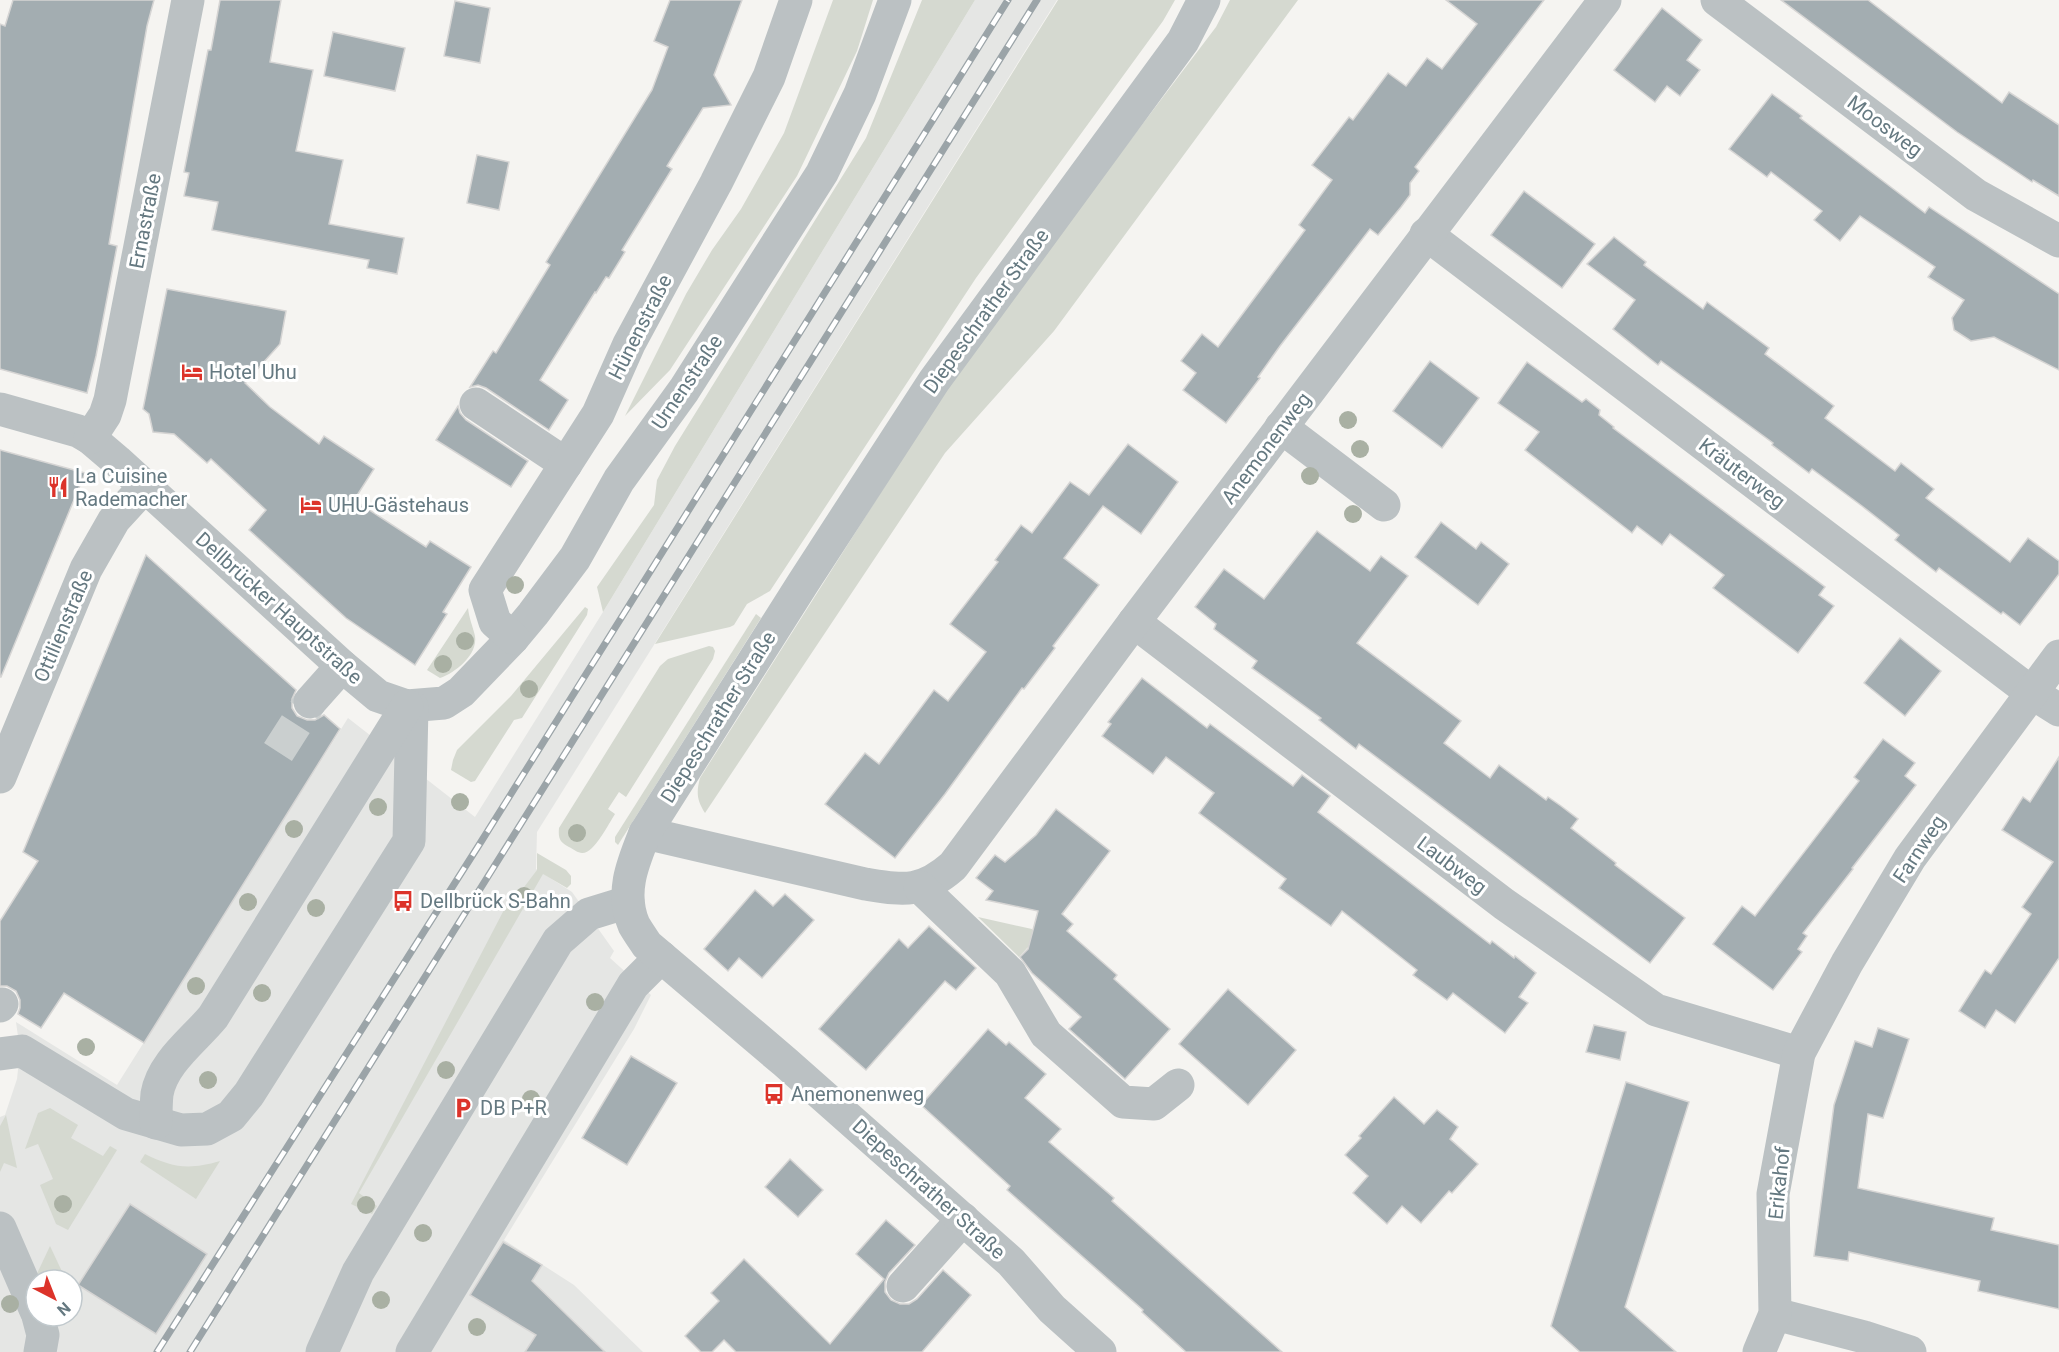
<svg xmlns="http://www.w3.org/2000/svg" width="2059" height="1352" viewBox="0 0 2059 1352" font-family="Roboto,sans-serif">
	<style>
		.built { fill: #e5e6e4; fill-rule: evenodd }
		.green { fill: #d5d9d0 }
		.building { fill: #a3adb1; stroke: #d6d5d4; stroke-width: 1.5 }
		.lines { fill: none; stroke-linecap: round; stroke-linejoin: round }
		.minor-tunnel { stroke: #cacfcf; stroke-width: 33; stroke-dasharray: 33 16; stroke-linecap: butt }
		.minor { stroke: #bbc1c3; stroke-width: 33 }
		.rail-casing { stroke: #9ba4a8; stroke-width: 7 }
		.rail { stroke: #fff; stroke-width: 4.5; stroke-dasharray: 14; stroke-linecap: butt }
		.tree { fill: #a9b0a3 }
		.labels { text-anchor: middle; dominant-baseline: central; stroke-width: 6; stroke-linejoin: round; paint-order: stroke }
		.street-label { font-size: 20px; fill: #657981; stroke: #fff }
		.poi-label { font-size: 20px; fill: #657981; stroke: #fff; text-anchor: start }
	</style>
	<rect width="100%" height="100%" fill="#f5f4f1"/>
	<path class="built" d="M 975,0 L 1057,0 L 537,832 L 536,869 L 572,892 L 614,951 L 610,958 L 651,995 L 634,1029 L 504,1240 L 574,1285 L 643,1352 L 0,1352 L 0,1117 L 5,1115 L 17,1079 L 20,1051 L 16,1022 L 117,1085 L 348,718 L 475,817 L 603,612 ZM 36,1280 L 72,1280 L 72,1316 L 36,1316 Z"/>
	<g class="green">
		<polygon points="833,0 873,0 857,51 797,176 670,370 625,416 686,294 712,250 741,209 784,133"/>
		<polygon points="922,0 975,0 603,612 597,587 654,505 657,480 675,446 866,138"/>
		<polygon points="1058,0 1175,0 1163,21 976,278 770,591 747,604 734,625 730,627 655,644"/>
		<path d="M 1230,0 L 1298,0 L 1054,331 L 945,453 L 705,813 C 697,800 696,793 700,778 L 969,353 L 1216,27 Z"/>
		<polygon points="585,607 588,609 587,615 522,718 514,720 475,781 471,782 451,770 453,760 457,750 511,696"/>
		<path d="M 468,608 C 469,618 473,627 475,636 C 478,655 455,673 440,678 L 427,670 Z"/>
		<polygon points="756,614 761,618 618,845 615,842 615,837"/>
		<path d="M 709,646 L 713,647 L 715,651 L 713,659 L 626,797 L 619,792 L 608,809 L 615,814 C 609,823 594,854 582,853 C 578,853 573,849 569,847 C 560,842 558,839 559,828 L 660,666 L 668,659 Z"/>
		<polygon points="537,853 566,870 571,876 571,884 567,888 543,874 359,1193 377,1206 372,1214 351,1204 506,906 515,899 537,870"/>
		<polygon points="978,917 1032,929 1033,932 1040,934 1019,957"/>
		<polygon points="50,1108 78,1125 71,1138 103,1156 110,1146 117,1150 68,1230 56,1224 40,1185 53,1179 38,1144 25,1149 38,1113"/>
		<polygon points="6,1115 17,1168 4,1163 0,1172 0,1126"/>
		<path d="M 145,1154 C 173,1168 189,1170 220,1161 L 196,1199 L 140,1162 Z"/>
		<polygon points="50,1246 65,1278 63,1280 34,1280"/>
	</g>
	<g class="building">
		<polygon points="13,0 154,0 147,26 109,244 117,246 96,356 87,393 0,369 0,24 5,26"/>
		<polygon points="220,0 281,0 270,62 313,70 296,151 343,160 329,224 404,238 397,274 367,268 369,260 212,230 218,202 184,196 189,173 184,172 208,50 211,50"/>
		<polygon points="670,0 742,0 714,75 731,105 703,108 667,166 672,169 622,250 625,252 609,278 606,277 596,293 595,292 540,380 568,400 549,430 486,388 478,385 470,387 493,351 496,353 550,265 546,262 652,90 668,47 654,41"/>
		<polygon points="1446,0 1544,0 1415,167 1419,171 1410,183 1410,195 1401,207 1378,235 1370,229 1280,346 1258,377 1260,378 1226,423 1183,390 1196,373 1181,361 1202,334 1218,347 1305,230 1299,225 1332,180 1312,165 1349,117 1353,120 1388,73 1406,86 1427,58 1442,69 1477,24"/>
		<polygon points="1781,0 1868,0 2002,103 2009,92 2059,125 2059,196 2033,180 2032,182 1957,132"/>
		<polygon points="455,1 490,8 480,63 444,56"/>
		<polygon points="1662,8 1702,40 1687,60 1700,70 1680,96 1667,86 1655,102 1614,70"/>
		<polygon points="333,32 405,48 395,91 324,76"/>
		<polygon points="1772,94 1802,116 1800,118 1925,213 1929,207 2059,294 2059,370 1994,337 1971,341 1954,330 1952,318 1964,300 1928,277 1935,267 1860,216 1840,241 1814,220 1822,211 1771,172 1767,177 1729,149"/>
		<polygon points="477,155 509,162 499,210 467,203"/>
		<polygon points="1524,191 1595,244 1562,288 1491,235"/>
		<polygon points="1614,237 1646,262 1644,265 1703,309 1707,302 1769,348 1765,354 1834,406 1825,418 1895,471 1901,463 1934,489 1926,498 2010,562 2028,538 2059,561 2059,574 2020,625 2003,612 2001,614 1939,568 1936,572 1895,540 1899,535 1862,506 1812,469 1809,473 1772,445 1773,443 1661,361 1658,365 1613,329 1635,300 1587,264"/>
		<polygon points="167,289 286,311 280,344 245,383 270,407 319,444 324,436 374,469 354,500 426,547 430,541 471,567 443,612 447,614 415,665 346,618 249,530 266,510 211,459 207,463 174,434 153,432 149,414 143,409"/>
		<polygon points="1430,361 1479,398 1442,448 1393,411"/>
		<polygon points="1527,362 1582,402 1586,399 1600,410 1599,415 1614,427 1613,428 1825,587 1819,595 1834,606 1798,653 1713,588 1724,575 1670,534 1662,545 1637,526 1632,533 1525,450 1539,432 1498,403"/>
		<polygon points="458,406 460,413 466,420 528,461 511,487 436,440"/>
		<polygon points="1128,444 1178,482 1141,534 1103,506 1064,558 1099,585 1053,646 1055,648 1024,689 1022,688 945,794 895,858 825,804 865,753 879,764 934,690 948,701 986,652 950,624 998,562 995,560 1021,525 1032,533 1070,482 1089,495"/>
		<polygon points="0,450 85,473 1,677 0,677"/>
		<polygon points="1441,522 1476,549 1481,542 1509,564 1478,605 1415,557"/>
		<polygon points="1317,531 1370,571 1381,556 1408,576 1357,643 1461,721 1444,743 1490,778 1499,765 1546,800 1548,797 1561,806 1578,819 1571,828 1616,863 1615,865 1685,918 1650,963 1359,744 1356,749 1319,720 1321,718 1252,668 1257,661 1214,629 1216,624 1195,607 1224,569 1264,599"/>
		<polygon points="146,555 296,690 292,699 292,708 297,716 307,720 315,720 324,715 340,729 144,1043 64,993 41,1028 18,1014 20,1008 20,1000 16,991 7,986 0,986 0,921 38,861 23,852"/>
		<polygon points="1900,638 1941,671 1905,716 1864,683"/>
		<polygon points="1142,678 1207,728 1210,724 1293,786 1302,775 1330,796 1318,812 1490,944 1492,941 1514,958 1515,956 1536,973 1519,997 1528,1003 1505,1033 1453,993 1447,1000 1413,975 1417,970 1342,911 1331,926 1279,888 1286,879 1199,813 1214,793 1166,757 1153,774 1102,736 1111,724 1108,722"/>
		<polygon points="1883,739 1915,763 1905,776 1916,785 1852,868 1853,869 1803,933 1807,936 1798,949 1802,952 1773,990 1713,944 1742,906 1755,916 1859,781 1854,777"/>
		<polygon points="2059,757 2059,958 2015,1023 1996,1010 1985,1028 1959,1011 1985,970 1991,974 2031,914 2022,907 2053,862 2002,830 2023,797 2030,802"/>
		<polygon points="1056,809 1110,851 1062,914 1073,924 1067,931 1117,975 1114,979 1170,1029 1125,1079 1069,1029 1081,1017 1032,973 1020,957 1028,949 1038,911 986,900 993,891 976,878 995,855 1005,862 1036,835"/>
		<polygon points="755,890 773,906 785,894 814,920 762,978 739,958 728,971 704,949"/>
		<polygon points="929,926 976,968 956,990 945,981 866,1070 819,1029 899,939 908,948"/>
		<polygon points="1228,989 1296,1050 1248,1105 1179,1044"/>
		<polygon points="1594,1025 1626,1032 1620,1060 1586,1052"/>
		<polygon points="1878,1028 1909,1039 1883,1118 1868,1114 1858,1188 1994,1218 1991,1230 2059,1245 2059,1309 1978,1291 1980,1281 1849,1252 1848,1261 1814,1256 1834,1105 1855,1041 1872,1047"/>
		<polygon points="988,1029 1006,1045 1009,1042 1046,1074 1025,1098 1061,1129 1049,1142 1114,1198 1112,1201 1282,1352 1186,1352 1142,1312 1143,1310 1007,1190 1010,1186 921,1105"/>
		<polygon points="631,1056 677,1083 627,1165 582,1138"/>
		<polygon points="1626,1082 1689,1102 1625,1307 1676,1352 1580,1352 1551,1326"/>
		<polygon points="1394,1097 1424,1124 1437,1110 1458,1127 1450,1139 1478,1164 1452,1193 1449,1191 1421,1223 1402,1206 1387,1224 1353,1193 1368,1176 1345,1155 1361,1138 1359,1136"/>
		<polygon points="790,1159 823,1190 798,1217 765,1187"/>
		<polygon points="130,1204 207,1254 156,1334 78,1285"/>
		<polygon points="886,1220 915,1245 889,1273 885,1282 885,1292 891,1300 900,1304 909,1304 917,1299 943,1270 971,1295 922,1352 736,1352 724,1340 712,1352 701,1352 685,1336 719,1301 711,1293 744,1259 830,1344 884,1279 856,1254"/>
		<polygon points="503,1242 542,1265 532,1281 605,1352 525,1352 536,1335 470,1295"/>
	</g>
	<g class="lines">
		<polyline class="minor-tunnel" points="278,752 310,702"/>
		<g class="minor">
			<polyline points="1717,0 1976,195 2059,241"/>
			<polyline points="1426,234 2032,693 2059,710"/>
			<polyline points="476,404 566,464"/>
			<polyline points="0,409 78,431 90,438 117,461 342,666 378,696 407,706 444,703 461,692 513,638 533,614 575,558 619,480 684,390 822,173 860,94 895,0"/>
			<polyline points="1281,427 1384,505"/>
			<polyline points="90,438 105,415 110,400 188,0"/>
			<polyline points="1134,622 1504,904 1656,1010 1799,1053"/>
			<polyline points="513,638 495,622 485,590 598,414 629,344 716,183 769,77 796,0"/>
			<polyline points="310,702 342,666"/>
			<polyline points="0,777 86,569 114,520 145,486"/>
			<path d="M 645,833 L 865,884 C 904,890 921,894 953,866 L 1134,622 L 1605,0"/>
			<polyline points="920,887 1010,973 1046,1034 1123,1102 1154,1104 1178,1085"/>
			<polyline points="0,1006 2,1004"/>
			<polyline points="0,1054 22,1051 126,1114 181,1130 207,1129 231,1116 249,1094 409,841 412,707"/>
			<path d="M 156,1123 C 156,1113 156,1103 157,1094 C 162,1063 194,1040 213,1017 L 407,706"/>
			<polyline points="0,1228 36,1311"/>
			<polyline points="903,1286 963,1219"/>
			<polyline points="1775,1314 1864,1337 1910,1352"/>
			<polyline points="38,1316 43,1335 40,1352"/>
			<polyline points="322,1352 358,1272 558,941 589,914 628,902"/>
			<polyline points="412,1352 633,985 661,957"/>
			<path d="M 1100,1352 L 1052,1309 L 1011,1262 L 785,1062 L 647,945 C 643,939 638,932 634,925 C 620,892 633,863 645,833 L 803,583 L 934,381 L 1183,41 L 1204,0"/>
			<polyline points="1759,1352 1775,1314 1773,1194 1799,1053 1847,963 1910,858 2059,656"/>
		</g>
		<defs>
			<g id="rail">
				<polyline points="157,1352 479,845 1008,0"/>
				<polyline points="190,1352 1037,0"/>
			</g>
		</defs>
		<use href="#rail" class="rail-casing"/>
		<use href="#rail" class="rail"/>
	</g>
	<g class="tree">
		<circle cx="1348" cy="420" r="9"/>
		<circle cx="1360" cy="449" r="9"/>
		<circle cx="1310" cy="476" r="9"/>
		<circle cx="1353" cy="514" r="9"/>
		<circle cx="515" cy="585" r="9"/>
		<circle cx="465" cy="641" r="9"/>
		<circle cx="443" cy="664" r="9"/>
		<circle cx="529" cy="689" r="9"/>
		<circle cx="460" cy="802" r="9"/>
		<circle cx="378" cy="807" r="9"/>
		<circle cx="294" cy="829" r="9"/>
		<circle cx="577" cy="833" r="9"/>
		<circle cx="524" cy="896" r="9"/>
		<circle cx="248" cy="902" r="9"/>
		<circle cx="316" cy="908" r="9"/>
		<circle cx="196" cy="986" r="9"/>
		<circle cx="262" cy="993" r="9"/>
		<circle cx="595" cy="1002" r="9"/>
		<circle cx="86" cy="1047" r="9"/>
		<circle cx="446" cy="1070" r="9"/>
		<circle cx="208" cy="1080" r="9"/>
		<circle cx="531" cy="1099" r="9"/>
		<circle cx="63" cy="1204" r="9"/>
		<circle cx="366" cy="1205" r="9"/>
		<circle cx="423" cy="1233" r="9"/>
		<circle cx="381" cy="1300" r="9"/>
		<circle cx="10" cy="1304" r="9"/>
		<circle cx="477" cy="1327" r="9"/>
	</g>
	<defs>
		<symbol id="hotel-bare" viewBox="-9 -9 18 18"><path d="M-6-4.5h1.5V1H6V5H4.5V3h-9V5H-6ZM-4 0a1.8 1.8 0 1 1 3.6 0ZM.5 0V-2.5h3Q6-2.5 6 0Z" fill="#dc332a" stroke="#fff" stroke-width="2.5" paint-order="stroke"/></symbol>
		<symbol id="restaurant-bare" viewBox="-9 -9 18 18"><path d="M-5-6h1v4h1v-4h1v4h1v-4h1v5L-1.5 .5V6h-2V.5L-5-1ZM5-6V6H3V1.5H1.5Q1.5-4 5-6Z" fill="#dc332a" stroke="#fff" stroke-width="2.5" paint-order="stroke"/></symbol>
		<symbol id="bus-bare" viewBox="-9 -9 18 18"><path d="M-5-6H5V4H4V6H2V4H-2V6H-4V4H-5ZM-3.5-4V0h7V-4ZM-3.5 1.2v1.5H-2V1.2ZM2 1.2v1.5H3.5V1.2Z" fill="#dc332a" stroke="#fff" stroke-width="2.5" paint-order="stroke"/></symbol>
		<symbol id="parking-bare" viewBox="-9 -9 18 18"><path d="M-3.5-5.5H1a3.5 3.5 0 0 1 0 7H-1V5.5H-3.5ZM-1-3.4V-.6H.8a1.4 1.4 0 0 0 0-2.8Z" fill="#dc332a" stroke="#fff" stroke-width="2.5" paint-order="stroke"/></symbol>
	</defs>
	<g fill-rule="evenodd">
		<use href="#hotel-bare" x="177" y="357" width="30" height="30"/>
		<use href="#restaurant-bare" x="43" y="472" width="30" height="30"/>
		<use href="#hotel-bare" x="296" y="490" width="30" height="30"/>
		<use href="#bus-bare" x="388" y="886" width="30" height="30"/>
		<use href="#bus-bare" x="759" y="1079" width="30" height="30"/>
		<use href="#parking-bare" x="448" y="1093" width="30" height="30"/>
	</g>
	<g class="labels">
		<g class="street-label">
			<text transform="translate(1885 126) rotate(37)">Moosweg</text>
			<text transform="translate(145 221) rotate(-79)">Ernastraße</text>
			<text transform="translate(986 311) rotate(-54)">Diepeschrather Straße</text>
			<text transform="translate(640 327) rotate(-63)">Hünenstraße</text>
			<text transform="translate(687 382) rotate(-56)">Urnenstraße</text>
			<text transform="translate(1266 448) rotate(-53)">Anemonenweg</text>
			<text transform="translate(1742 473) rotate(37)">Kräuterweg</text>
			<text transform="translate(279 608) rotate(42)">Dellbrücker Hauptstraße</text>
			<text transform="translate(63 626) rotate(-67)">Ottilienstraße</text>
			<text transform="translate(718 717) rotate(-58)">Diepeschrather Straße</text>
			<text transform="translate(1919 849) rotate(-56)">Farnweg</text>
			<text transform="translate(1452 865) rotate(37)">Laubweg</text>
			<text transform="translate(1779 1183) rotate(-84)">Erikahof</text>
			<text transform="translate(929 1189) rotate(42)">Diepeschrather Straße</text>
		</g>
		<g class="poi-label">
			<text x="209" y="372">Hotel Uhu</text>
			<text x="75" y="476">La Cuisine<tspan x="75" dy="23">Rademacher</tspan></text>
			<text x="328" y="505">UHU-Gästehaus</text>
			<text x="420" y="901">Dellbrück S-Bahn</text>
			<text x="791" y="1094">Anemonenweg</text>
			<text x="480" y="1108">DB P+R</text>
		</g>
	</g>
	<g transform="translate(54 1298) rotate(138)"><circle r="28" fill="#ffffff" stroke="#c1c9cd" stroke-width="1.5"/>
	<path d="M0-4.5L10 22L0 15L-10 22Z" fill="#dc332a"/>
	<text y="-9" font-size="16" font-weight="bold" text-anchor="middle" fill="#657981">N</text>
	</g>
</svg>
